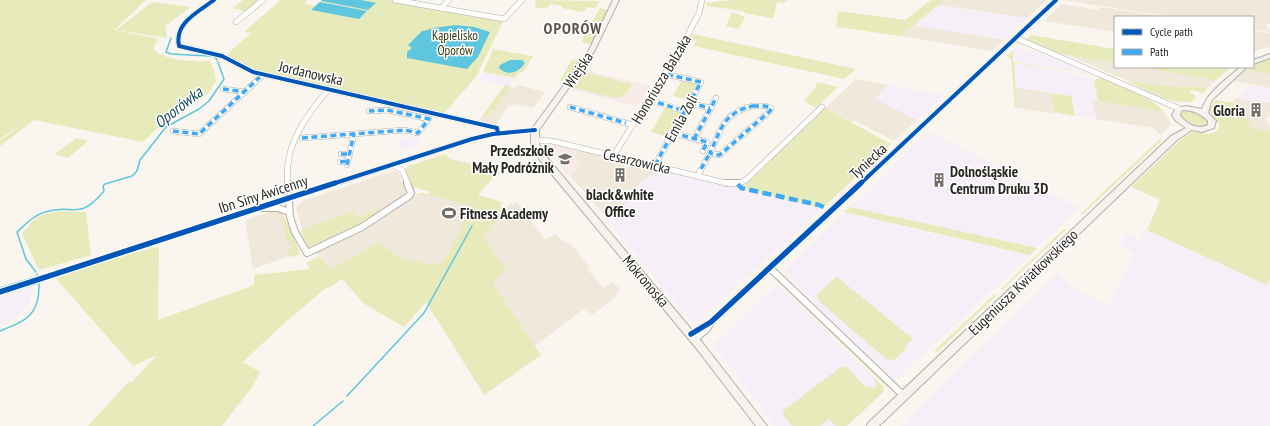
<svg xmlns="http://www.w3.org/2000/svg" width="1270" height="426" viewBox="0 0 1270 426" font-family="'PT Sans Narrow',sans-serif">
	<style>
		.built { fill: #f0e8db }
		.industrial { fill: #f7eff7 }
		.education { fill: #f8eae6 }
		.green { fill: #e7eabb; fill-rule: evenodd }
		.water { fill: #5ec6df }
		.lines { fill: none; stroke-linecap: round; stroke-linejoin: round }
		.stream { stroke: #5ec6df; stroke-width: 1.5 }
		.minor-far1-casing { stroke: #b2afaa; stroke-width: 6 }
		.minor-casing { stroke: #b2afaa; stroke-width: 8 }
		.tertiary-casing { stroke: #b2afaa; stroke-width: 1 }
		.secondary-casing { stroke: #b2afaa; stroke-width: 2 }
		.minor-far1 { stroke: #fefefd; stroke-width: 5 }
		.minor { stroke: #fefefd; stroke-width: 6 }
		.tertiary { fill: #fefefd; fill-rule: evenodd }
		.secondary { fill: #f6f3ef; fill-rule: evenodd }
		.quiet-far1 { stroke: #3fa9f5; stroke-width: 3.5; stroke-dasharray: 6 3.5; stroke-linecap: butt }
		.quiet { stroke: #3fa9f5; stroke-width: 4.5; stroke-dasharray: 9 4.5; stroke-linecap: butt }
		.cycleway-far1-casing { stroke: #fff; stroke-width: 6 }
		.cycleway-casing { stroke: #fff; stroke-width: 8 }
		.cycleway-far1 { stroke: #0057b8; stroke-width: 4 }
		.cycleway { stroke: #0057b8; stroke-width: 5.5 }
		.labels { text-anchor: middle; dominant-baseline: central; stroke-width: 3; stroke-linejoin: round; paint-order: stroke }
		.far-park-label { font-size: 13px; fill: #393d12; stroke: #fff }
		.street-label { font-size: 15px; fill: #292722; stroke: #fff }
		.poi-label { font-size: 15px; font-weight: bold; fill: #292722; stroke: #fff; text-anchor: end }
		.far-district-label { font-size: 16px; font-weight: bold; letter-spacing: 1px; fill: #5b554c; stroke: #fff }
		.water-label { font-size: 16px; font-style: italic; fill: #144c5c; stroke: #fff }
	</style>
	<rect width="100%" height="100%" fill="#faf6ef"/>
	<g class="built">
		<polygon points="944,0 1047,0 1027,18 938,5"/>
		<polygon points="1061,0 1270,0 1270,24 1265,23 1270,32 1253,29 1253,17 1173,17"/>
		<polygon points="1062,4 1099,10 1099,7 1167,17 1115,17 1115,32 1044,21"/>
		<polygon points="912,25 1004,40 991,51 901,36"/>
		<polygon points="1253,30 1270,33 1270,47 1261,49 1253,53"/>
		<polygon points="1067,55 1115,63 1115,67 1139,67 1216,80 1207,88 1156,85 1126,80"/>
		<polygon points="1245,70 1270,74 1270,88 1233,81"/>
		<polygon points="856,79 888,85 875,99 917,120 894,141 854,120 852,122 825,108"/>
		<polygon points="505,85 516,88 518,85 545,92 533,108 514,104 507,107 496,125 479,120"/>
		<polygon points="1016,87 1051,93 1054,114 1017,108"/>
		<polygon points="1237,98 1270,103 1270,117 1267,117 1265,119 1270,125 1270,131 1252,128 1233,101"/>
		<polygon points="1092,100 1164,112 1171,124 1161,135 1153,128 1096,119"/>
		<polygon points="582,150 589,153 658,169 630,192 636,196 614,213 606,217 569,174 577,170 573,157"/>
		<polygon points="394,171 398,172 407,194 359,225 351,213 302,229 296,208 302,201"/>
		<polygon points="416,195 428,195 473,204 458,242 437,281 385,249 378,242 331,270 316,252 364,229"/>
		<polygon points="517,202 545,239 556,234 563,241 572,245 590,268 587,269 604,288 612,282 619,288 616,297 592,315 585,308 535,346 493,284 483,237 503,208"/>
		<polygon points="273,211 282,213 298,253 253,269 245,220"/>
	</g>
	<g class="industrial">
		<polygon points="938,5 1027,18 1004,40 912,25"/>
		<polygon points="1015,48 1032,50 1090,74 1013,61 1013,50"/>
		<polygon points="1013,63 1062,70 1063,72 1095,79 1098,101 1092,100 1096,119 1075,116 1071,96 1016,87"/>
		<polygon points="483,72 514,78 509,86 478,80"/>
		<polygon points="888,85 944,95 917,120 875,99"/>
		<polygon points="1250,85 1270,88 1270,103 1237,98"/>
		<polygon points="928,131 1078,207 1079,208 1037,248 850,207"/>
		<polygon points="417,135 421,144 401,150 397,141"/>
		<polygon points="658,169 732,187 823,208 698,321 691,320 652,276 653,274 607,221 608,220 606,217 614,213 636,196 630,192"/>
		<polygon points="844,212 926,232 1030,255 897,379 892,378 832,322 784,271"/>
		<polygon points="1145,229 1267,285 1270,278 1270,426 901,426 908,422 907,421 939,388 1057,273 1074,288 1109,306 1134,253 1120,246 1126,233 1140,240"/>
		<polygon points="778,284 883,386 884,392 848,426 775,426 713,345"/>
		<polygon points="32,287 29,304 14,319 0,325 0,297"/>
	</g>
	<g class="education">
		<polygon points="584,70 610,76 651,86 637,107 578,91 576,92 570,91"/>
		<polygon points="551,143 582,150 573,157 580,162 577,170 567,175 545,146 549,147"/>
	</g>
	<g class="green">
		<path d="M 0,0 L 146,0 L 114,30 L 155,38 L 158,40 L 154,45 L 154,50 C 168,62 192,61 210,61 L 214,70 L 216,81 L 207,95 L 166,120 L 143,142 L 34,120 L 0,146 L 0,141 L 25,122 L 0,139 Z"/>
		<polygon points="243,0 259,0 245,12 233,8"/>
		<path d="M 281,0 L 308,0 L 304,3 L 314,6 L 322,0 L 321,1 L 368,10 L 375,3 L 361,0 L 387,0 L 503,21 L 476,77 L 445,112 L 441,112 L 253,71 L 225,56 L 251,33 L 244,32 ZM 311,10 L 367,11 L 367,12 L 359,19 Z"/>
		<polygon points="536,0 600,1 595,8 587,7 583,12 562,8 562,6 551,4 547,8 535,8"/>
		<polygon points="731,0 788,0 784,3 777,2 774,17 771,18 745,13 743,11 707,6 706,3"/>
		<polygon points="931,0 944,0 901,36 836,27 838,11 905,20"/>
		<polygon points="152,2 191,7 165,26 167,38 116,30"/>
		<polygon points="600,8 609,10 593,42 589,44 581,42"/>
		<polygon points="732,12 745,17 739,29 726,26"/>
		<polygon points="693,34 856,69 844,79 694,46 696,41 692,37"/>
		<polygon points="1031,35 1115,49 1115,63 1060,54 1026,40"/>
		<polygon points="493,49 533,56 523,72 519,73 515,78 483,72"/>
		<polygon points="1013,50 1013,62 1090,74 1014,63 1017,108 1015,107 1011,61 1007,56"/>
		<polygon points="1270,58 1270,74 1245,70 1253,67 1254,64"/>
		<polygon points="572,59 581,62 567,81 560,81"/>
		<polygon points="1139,67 1225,67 1230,68 1216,80"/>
		<polygon points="584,72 632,84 626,94 615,98 573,88"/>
		<path d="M 1102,78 C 1119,86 1153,97 1164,112 L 1098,101 L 1094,80 Z"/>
		<polygon points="682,80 697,82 687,99 689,100 673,96"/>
		<path d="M 1126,80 L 1156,85 L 1207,88 L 1204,93 L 1191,90 L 1189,92 L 1194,94 L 1196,98 L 1191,102 C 1167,104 1146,90 1126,80 Z"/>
		<polygon points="817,82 838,87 816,108 804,101 815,88"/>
		<polygon points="505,85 510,86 494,111 491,111 487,117 482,116"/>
		<polygon points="1051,93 1071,96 1075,116 1054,112"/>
		<path d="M 1215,100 L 1235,103 L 1252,128 L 1270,131 L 1270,278 L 1267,285 L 1147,230 L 1160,200 L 1131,187 L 1178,142 L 1192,132 C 1203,133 1215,137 1220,126 L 1209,111 Z"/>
		<polygon points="665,108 680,112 666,136 651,132"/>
		<polygon points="825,108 891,144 823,208 741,189"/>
		<path d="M 1187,111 L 1197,112 L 1207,120 L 1208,124 C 1200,132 1185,124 1181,115 L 1182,112 Z"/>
		<polygon points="76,138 88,141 68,158 55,154"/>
		<polygon points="1160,139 1162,140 1082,215 1080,214"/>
		<path d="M 446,154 L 450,159 L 500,170 L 478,195 L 502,202 L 500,206 L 503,208 L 484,237 L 505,268 L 493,284 L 541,355 L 484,395 L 426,302 L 404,327 L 363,303 L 342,279 L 329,288 L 327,287 L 281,326 L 243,362 L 260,372 L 252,387 L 222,426 L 88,426 L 129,381 L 131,383 L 157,355 L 133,366 L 57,280 L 58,277 L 108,260 L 155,247 L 159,248 L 158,320 L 254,285 L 254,275 L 310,269 L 306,263 L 319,256 L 331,270 L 378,242 L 397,256 L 407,259 L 406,261 L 409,262 L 410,260 C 420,262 432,268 442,262 L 459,233 L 472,205 L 428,195 L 416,195 L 420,193 L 428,194 L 430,192 L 412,187 L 405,170 L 408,166 Z"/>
		<polygon points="850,207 1037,248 1030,255 844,212"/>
		<polygon points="380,209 381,211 363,223 311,248 308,247 301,232 302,229 351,213 351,211 354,210 356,218"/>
		<path d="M 60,211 L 86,212 L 91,255 L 39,270 L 22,234 C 35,217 39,214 60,211 Z"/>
		<path d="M 278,211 C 287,216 294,240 299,250 L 298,255 L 292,257 L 289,256 L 288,252 L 291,249 L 289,240 L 287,241 L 281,214 L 277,215 L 276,213 Z"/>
		<polygon points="1064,229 1066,230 1003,289 1000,290"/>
		<polygon points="837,277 913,339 905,346 907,348 894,360 886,359 819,301 817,297 818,293"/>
		<polygon points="776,278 889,387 887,387 775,279"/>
		<polygon points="995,294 996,296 937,352 935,350"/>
		<polygon points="999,297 999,300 908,386 901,387 906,385"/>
		<polygon points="846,366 865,387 870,386 873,389 876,387 876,384 874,381 875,379 883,386 883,392 847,426 836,426 829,419 820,426 792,426 783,415 784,410 838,369"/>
	</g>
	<g class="water">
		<polygon points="322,0 361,0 376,3 368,10 321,1"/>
		<polygon points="320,2 367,11 359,19 311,10"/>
		<polygon points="456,25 474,27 490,32 478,57 467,69 407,58 407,52 412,48 408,45 422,31 424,31 433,28"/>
		<path d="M 510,60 L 522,60 L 525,63 C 519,72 508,77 499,68 L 500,65 Z"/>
	</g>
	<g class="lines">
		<g class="stream">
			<polyline points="171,38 166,52 171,54 209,56 215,57 217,60"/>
			<path d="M 36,272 L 26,259 L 17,232 C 26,224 34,215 45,212 C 74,202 77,223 104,191 L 103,186 L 105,184 L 132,176 L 137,171 L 140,160 L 166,127 L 199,109 L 209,101 L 224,79 L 218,62"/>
			<polyline points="0,288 38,276 37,274"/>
			<path d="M 0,295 L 39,283 C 40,315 27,320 0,331"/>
			<polyline points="347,396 424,313 472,226"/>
			<polyline points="313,426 343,401"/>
		</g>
		<defs>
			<g id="minor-far1">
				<path d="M 214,0 C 198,12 174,23 179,46 L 222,56 L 253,72 L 497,128 L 498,133"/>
				<polyline points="395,0 504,19 522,0"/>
				<polyline points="441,8 449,0"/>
				<polyline points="236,22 263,0"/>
				<polyline points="1016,38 1180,109"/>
				<polyline points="223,89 245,92"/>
				<polyline points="649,100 685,111"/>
				<polyline points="690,103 710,108"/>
				<path d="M 753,106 L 765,106 L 771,108 L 770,111 L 722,153 L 719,155 L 710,153 C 721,129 724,112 753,106 Z"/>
				<polyline points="570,107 633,125"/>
				<polyline points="173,131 199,134 263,75"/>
				<polyline points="673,133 707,142 703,151"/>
				<polyline points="302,138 405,130 418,133 429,119 387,110 369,111"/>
				<polyline points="694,139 716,98"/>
				<polyline points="535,140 552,141 730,184 738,184 746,180 822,107"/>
				<polyline points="341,154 350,154"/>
				<polyline points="614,155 683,44 699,13 702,0"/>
				<polyline points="340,162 348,161"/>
				<polyline points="347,165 354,134"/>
				<polyline points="393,165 402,170 408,184"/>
				<polyline points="655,165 701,82 665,74"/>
				<polyline points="698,175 710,153"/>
				<path d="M 288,184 C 283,147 306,115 329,89"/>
				<polyline points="860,184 1056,0"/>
			</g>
			<g id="minor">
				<polyline points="288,183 290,217 295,232 307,253 362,227 409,196 411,193 407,183"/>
				<polyline points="727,183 739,183"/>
				<polyline points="261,208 278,208 289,212"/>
				<polyline points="770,268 904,396"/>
				<polyline points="691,334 711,322 861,183"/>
				<polyline points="695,339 707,329 711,322"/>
			</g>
			<polygon id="tertiary" points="535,128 538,130 537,131 493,136 473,141 0,295 0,289 470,137 493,132"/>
			<g id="secondary">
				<polygon points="613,0 619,0 594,52 539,130 539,144 545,155 702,342 767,426 756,426 696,348 539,159 531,144 531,130 588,52"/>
				<polygon points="1270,54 1270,58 1253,64 1253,60"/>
				<path d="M 1240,67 L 1247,67 L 1214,98 L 1211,102 L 1208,113 L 1216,121 L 1214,128 L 1202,132 L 1192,130 L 1177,140 L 879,426 L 867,426 L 868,423 L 1171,136 L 1186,128 L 1176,121 L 1172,115 L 1176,108 L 1186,106 L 1202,109 C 1208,91 1226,80 1240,67 ZM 1183,110 C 1193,110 1201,114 1208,121 L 1208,125 C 1197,130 1186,124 1180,115 L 1181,111 Z"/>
			</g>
		</defs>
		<use href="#minor-far1" class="minor-far1-casing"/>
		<use href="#minor" class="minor-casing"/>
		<use href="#tertiary" class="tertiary-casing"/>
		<use href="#secondary" class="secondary-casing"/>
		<use href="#minor-far1" class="minor-far1"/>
		<use href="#minor" class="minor"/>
		<use href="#tertiary" class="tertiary"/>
		<use href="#secondary" class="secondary"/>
		<g class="quiet-far1">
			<polyline points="223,89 245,92"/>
			<polyline points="649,100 685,111"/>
			<polyline points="690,103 710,108"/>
			<path d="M 753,106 L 765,106 L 771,108 L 770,111 L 722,153 L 719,155 L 710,153 C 721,129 724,112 753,106 Z"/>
			<polyline points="570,107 626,123"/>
			<polyline points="173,131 199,134 260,77"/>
			<polyline points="673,133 707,142 703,151"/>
			<polyline points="302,138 405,130 418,133 429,119 387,110 369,111"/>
			<polyline points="694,139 716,98"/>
			<polyline points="341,154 350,154"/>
			<polyline points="340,162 348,161"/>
			<polyline points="347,165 354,134"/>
			<polyline points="655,165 701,82 665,74"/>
			<polyline points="701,169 710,153"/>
		</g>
		<polyline class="quiet" points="738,184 741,188 819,205 826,208"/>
		<defs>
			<g id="cycleway-far1">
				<path d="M 214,0 C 198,12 174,23 179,46 L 222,56 L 253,72 L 497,128 L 498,133"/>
				<polyline points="332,184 472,139 493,134 535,130"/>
				<polyline points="860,184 1056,0"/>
			</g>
			<g id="cycleway">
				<polyline points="0,292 335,183"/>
				<polyline points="691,334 711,322 861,183"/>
			</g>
		</defs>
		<use href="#cycleway-far1" class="cycleway-far1-casing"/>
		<use href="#cycleway" class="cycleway-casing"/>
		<use href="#cycleway-far1" class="cycleway-far1"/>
		<use href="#cycleway" class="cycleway"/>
	</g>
	<defs>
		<symbol id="building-bare" viewBox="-9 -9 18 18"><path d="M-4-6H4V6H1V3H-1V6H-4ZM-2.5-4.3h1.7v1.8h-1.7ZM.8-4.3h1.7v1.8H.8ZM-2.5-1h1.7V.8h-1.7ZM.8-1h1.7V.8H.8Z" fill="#726f6a" stroke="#fff" stroke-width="2.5" paint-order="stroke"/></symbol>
		<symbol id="school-bare" viewBox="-9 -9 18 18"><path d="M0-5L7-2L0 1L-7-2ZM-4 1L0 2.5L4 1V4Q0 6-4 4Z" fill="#726f6a" stroke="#fff" stroke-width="2.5" paint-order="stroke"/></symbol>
		<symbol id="stadium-bare" viewBox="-9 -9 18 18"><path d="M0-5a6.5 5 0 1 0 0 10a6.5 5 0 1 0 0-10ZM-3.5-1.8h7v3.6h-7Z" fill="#726f6a" stroke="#fff" stroke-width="2.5" paint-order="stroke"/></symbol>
	</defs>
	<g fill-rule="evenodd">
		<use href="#building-bare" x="1246" y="100" width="20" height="20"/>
		<use href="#school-bare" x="555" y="149" width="20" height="20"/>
		<use href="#building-bare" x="610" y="165" width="20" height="20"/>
		<use href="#building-bare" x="929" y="170" width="20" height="20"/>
		<use href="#stadium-bare" x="439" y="203" width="20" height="20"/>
	</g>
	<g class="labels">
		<g class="far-park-label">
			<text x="455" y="35">Kąpielisko<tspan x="455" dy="15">Oporów</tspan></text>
		</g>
		<g class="street-label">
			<text transform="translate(578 70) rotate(-56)">Wiejska</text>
			<text transform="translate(311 73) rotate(13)">Jordanowska</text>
			<text transform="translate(661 79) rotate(-59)">Honoriusza Balzaka</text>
			<text transform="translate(681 118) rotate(-61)">Emila Zoli</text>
			<text transform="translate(637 161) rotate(13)">Cesarzowicka</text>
			<text transform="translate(868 161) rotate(-43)">Tyniecka</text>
			<text transform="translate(263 194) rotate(-18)">Ibn Siny Awicenny</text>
			<text transform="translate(646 281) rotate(50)">Mokronoska</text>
			<text transform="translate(1023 282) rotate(-44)">Eugeniusza Kwiatkowskiego</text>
		</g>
		<g class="poi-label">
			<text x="1245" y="110">Gloria</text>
			<text x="554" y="150">Przedszkole<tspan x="554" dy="17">Mały Podróżnik</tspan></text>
			<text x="950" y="171" text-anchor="start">Dolnośląskie<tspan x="950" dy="17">Centrum Druku 3D</tspan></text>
			<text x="620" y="194" text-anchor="middle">black&amp;white<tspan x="620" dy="17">Office</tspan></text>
			<text x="460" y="213" text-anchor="start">Fitness Academy</text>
		</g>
		<g class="far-district-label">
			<text x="573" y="28">OPORÓW</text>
		</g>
		<g class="water-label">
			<text transform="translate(178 107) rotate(-38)">Oporówka</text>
		</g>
	</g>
	<rect x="1114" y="16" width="140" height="52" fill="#ffffff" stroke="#a9a9a7"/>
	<rect x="1122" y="29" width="20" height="6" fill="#0057b8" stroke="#a9a9a7"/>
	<text x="1150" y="36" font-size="12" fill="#292722">Cycle path</text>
	<rect x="1122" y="49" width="20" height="6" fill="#3fa9f5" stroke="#a9a9a7"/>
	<text x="1150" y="56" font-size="12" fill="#292722">Path</text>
</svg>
